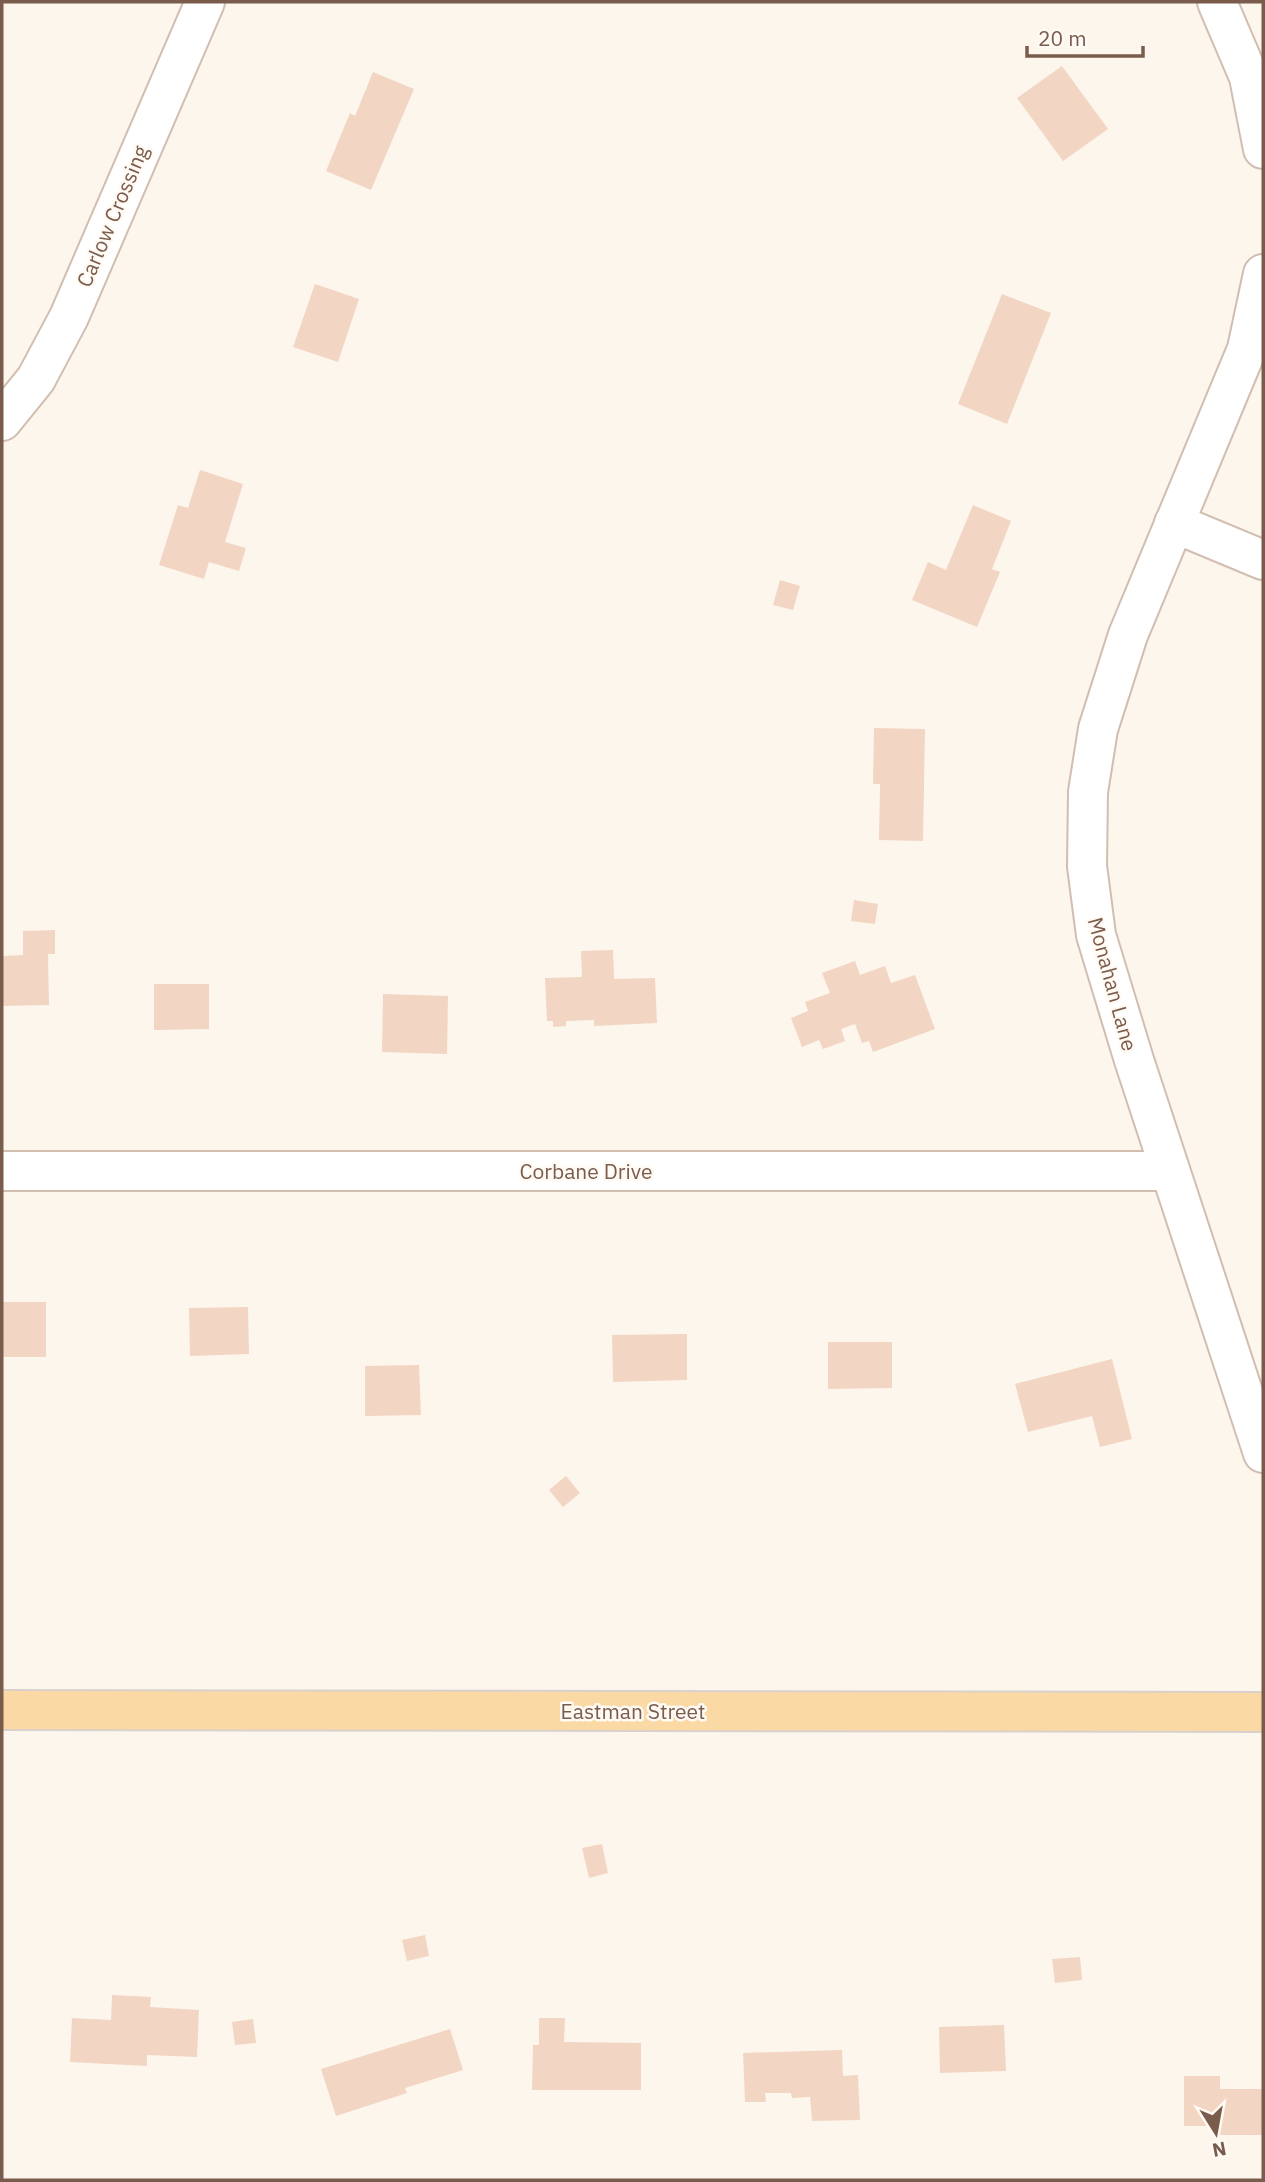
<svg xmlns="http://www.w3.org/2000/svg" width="1265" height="2182" viewBox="0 0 1265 2182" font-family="'IBM Plex Sans',sans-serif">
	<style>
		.building { fill: #f3d5c3 }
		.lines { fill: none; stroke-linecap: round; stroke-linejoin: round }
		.minor-casing { stroke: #d1beb0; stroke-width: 42 }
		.major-casing { stroke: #dad1cd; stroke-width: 42 }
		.minor { stroke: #fff; stroke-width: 38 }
		.major { stroke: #fbd9a5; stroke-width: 38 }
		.labels { text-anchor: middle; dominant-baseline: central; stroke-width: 5; stroke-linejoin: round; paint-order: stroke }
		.street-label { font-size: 21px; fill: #7a5c4d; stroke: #fffaf3 }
	</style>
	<rect width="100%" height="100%" fill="#fdf6ec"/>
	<g class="building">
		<polygon points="1062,66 1108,129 1063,161 1017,98"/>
		<polygon points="373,72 414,89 371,190 326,171 350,113 355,116"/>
		<polygon points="315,284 359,299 338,362 293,347"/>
		<polygon points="1002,294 1051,313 1007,424 958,404"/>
		<polygon points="200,470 243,484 225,542 246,548 239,571 209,562 204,579 159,565 178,505 188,508"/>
		<polygon points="973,505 1011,521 992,569 1000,572 977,627 912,600 928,562 946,570"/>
		<polygon points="780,580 800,586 793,610 773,605"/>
		<polygon points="874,728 925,729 923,841 879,840 880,784 873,784"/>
		<polygon points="854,900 878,904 875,924 851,921"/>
		<polygon points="55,930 55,954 48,954 49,1005 2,1006 2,956 23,955 23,931"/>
		<polygon points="613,950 614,979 655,978 657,1023 594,1026 594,1020 566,1021 566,1026 553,1027 553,1021 547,1021 545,978 582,977 581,951"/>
		<polygon points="855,961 860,975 885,966 891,983 915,975 935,1029 873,1052 869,1041 862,1043 855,1024 841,1029 845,1041 823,1049 819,1040 802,1047 791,1018 808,1011 805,1002 830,993 822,973"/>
		<polygon points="154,984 209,984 209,1029 154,1030"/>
		<polygon points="383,994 448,996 447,1054 382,1052"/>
		<rect x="2" y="1302" width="44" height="55"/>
		<polygon points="248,1307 249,1354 190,1356 189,1308"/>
		<polygon points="687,1334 687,1380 613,1382 612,1335"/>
		<polygon points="828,1342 892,1342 892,1388 828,1389"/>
		<polygon points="1112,1359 1132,1439 1100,1447 1092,1416 1028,1432 1015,1384"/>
		<polygon points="419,1365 421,1415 365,1416 365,1366"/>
		<polygon points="566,1476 580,1493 563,1507 549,1490"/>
		<polygon points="602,1844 608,1873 589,1878 582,1848"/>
		<polygon points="425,1935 429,1956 407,1961 402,1940"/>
		<polygon points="1080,1957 1082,1980 1055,1983 1052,1959"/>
		<polygon points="112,1995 151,1997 150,2007 199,2010 197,2057 147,2055 147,2066 70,2062 72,2018 111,2020"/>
		<polygon points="539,2018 565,2018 564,2042 641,2043 641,2090 532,2090 533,2045 539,2045"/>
		<polygon points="253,2019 256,2043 235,2045 232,2022"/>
		<polygon points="1004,2025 1006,2071 940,2073 939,2027"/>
		<polygon points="450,2029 463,2070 405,2088 407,2093 336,2116 321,2069"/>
		<polygon points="842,2050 843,2076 858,2075 860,2120 812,2121 810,2097 792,2098 791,2093 765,2093 766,2102 745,2102 743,2053"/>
		<polygon points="1184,2076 1220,2076 1220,2089 1263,2089 1263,2135 1219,2135 1219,2126 1184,2126"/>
	</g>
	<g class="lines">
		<defs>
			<g id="minor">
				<polyline points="1217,2 1249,77 1263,149"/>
				<polyline points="1263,274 1247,349 1128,635 1098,729 1088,792 1087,866 1096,935 1134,1060 1263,1453"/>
				<polyline points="2,421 36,379 69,317 205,2"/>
				<polyline points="1174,523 1263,560"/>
				<polyline points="2,1171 1170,1171"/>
			</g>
			<polyline id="major" points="2,1710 1263,1712"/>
		</defs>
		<use href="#minor" class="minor-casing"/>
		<use href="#major" class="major-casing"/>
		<use href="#minor" class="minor"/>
		<use href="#major" class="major"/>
	</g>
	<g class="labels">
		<g class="street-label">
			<text transform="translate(112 216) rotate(-67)">Carlow Crossing</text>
			<text transform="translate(1113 984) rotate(75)">Monahan Lane</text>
			<text x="586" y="1171">Corbane Drive</text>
			<text x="633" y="1711">Eastman Street</text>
		</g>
	</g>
	<rect width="1265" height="2182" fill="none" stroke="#7a5c4d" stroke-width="7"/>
	<g transform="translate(1216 2133) rotate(169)" stroke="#fffaf3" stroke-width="5" paint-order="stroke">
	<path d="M0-5L12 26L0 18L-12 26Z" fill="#7a5c4d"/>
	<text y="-10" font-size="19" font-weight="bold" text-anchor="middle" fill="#7a5c4d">N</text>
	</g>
	<path d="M1027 46v10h116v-10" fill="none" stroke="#7a5c4d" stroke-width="3.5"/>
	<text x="1038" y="46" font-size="21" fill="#7a5c4d" stroke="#fffaf3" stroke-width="5" paint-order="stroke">20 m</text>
</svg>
